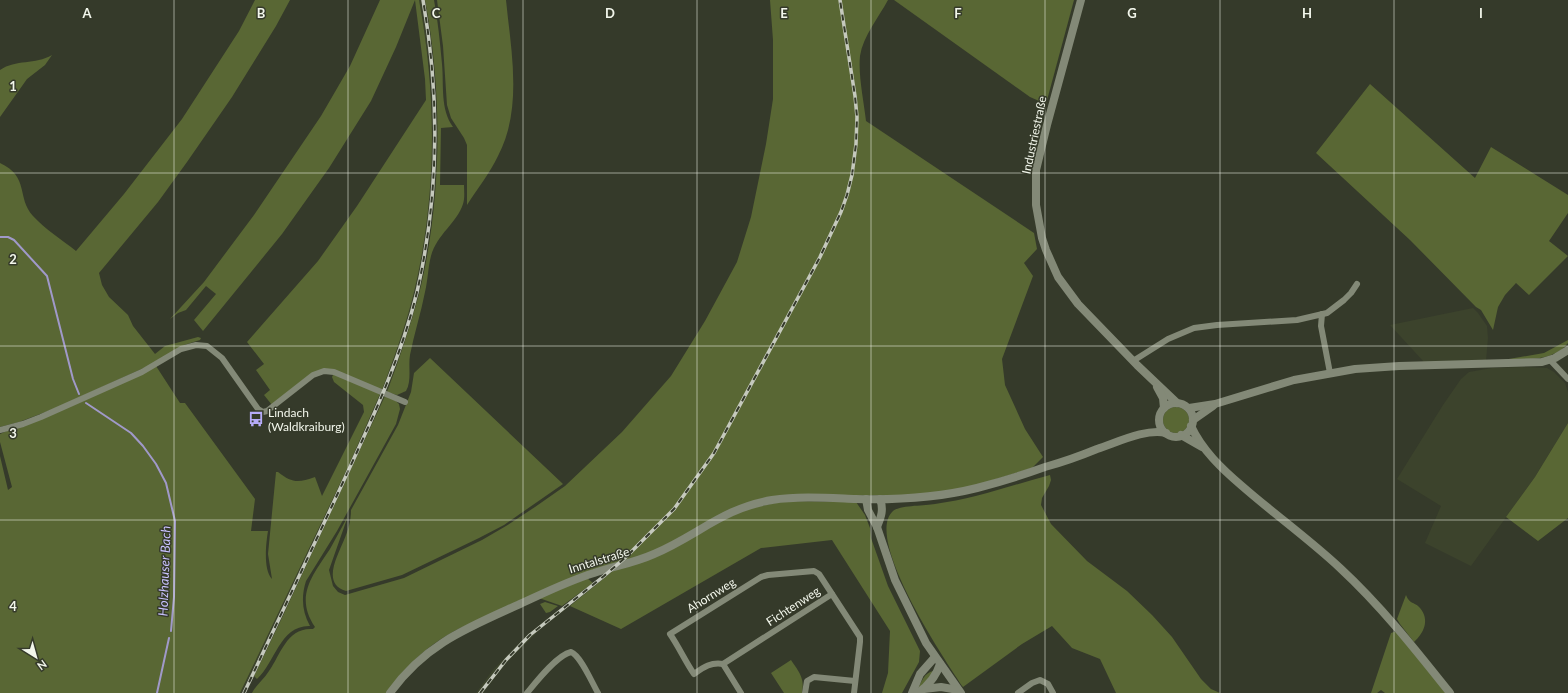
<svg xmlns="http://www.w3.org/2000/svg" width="1568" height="693" viewBox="0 0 1568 693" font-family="Lato,sans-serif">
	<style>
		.built { fill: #3c432c }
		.green { fill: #596734 }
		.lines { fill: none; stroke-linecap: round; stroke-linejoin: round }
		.stream { stroke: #a099c9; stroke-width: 2 }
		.street { stroke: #838977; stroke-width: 6 }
		.secondary { stroke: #838977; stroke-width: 8 }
		.rail-casing { stroke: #c5c9bd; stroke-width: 3.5 }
		.rail { stroke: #353a2a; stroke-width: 2; stroke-dasharray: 6; stroke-linecap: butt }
		.grid { fill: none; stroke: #f2f6eb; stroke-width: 1; stroke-opacity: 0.55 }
		.labels { text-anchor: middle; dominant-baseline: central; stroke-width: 3; stroke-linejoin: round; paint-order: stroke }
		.street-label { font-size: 12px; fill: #f2f6eb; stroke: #353a2a }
		.poi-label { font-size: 12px; fill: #f2f6eb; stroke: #353a2a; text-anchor: start }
		.water-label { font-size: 13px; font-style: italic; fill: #c9c2ff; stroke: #353a2a }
		.grid-label { font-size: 13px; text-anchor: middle; font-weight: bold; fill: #f2f6eb; stroke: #353a2a; stroke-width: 3; stroke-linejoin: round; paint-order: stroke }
	</style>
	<rect width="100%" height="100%" fill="#353a2a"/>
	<g class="built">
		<polygon points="419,0 425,0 432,47 434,70 437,119 437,167 434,201 427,252 419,294 406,339 387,392 382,390 401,337 414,292 422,251 429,202 432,119 430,71"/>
		<polygon points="1473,308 1478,313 1487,326 1488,338 1486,361 1424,362 1390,325"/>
		<polygon points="1522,367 1547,368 1554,372 1565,383 1568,392 1568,423 1535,477 1471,566 1425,543 1441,506 1397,479 1443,405 1461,379 1469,372 1492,368"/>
		<polygon points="380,394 385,396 280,622 246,693 240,693 348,467"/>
		<polygon points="614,570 598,585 545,625 508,661 483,693 476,693 492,671 528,634 606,573"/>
	</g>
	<g class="green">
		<path d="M 255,0 L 290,0 L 276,26 L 232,97 L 187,162 L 158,202 L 99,273 L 102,285 L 109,297 L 128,315 L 133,326 L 155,354 L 165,346 L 198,337 L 201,338 L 200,340 L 184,345 L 148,366 L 56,408 L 19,422 L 0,427 L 0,163 C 30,177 16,197 33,216 C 45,229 62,240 76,251 L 124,194 L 182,119 L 239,31 Z"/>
		<path d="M 380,0 L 419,0 C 437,96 437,196 414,292 C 406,325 394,358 382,390 L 324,369 L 272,405 L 264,395 L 270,390 L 256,370 L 264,364 L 247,342 L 318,261 L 357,206 L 426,100 L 425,79 L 415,0 L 396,47 L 371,101 L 329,168 L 282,234 L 203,331 L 194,320 L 216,294 L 206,286 L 186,310 L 178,313 L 170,319 L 204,282 L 254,215 L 321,116 L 350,66 Z"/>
		<path d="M 425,0 L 434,0 C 438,21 440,43 442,64 C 444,85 440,109 453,127 L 441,128 L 440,185 L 464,185 C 464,191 465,198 463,204 C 457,223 437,234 431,256 C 428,267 428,280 425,292 C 421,313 414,334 410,355 C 408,367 412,380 406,391 L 397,395 L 387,392 C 399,360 410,327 419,294 C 442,201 443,94 425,0 Z"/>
		<path d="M 437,0 L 506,0 C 511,51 523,108 498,156 C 490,173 477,189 467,205 L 467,145 L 464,138 L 451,118 L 447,105 L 443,46 Z"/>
		<path d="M 770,0 L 888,0 C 879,17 863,36 860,56 C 858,75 864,102 866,121 L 1034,233 L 1037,249 L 1024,263 L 1033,276 L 1002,359 L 1005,385 L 1025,429 L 1043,457 L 1032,468 L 974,486 L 946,491 L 918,495 L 786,496 L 773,497 L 663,547 L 460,628 C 426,646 409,663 387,693 L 252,693 C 256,685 264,679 269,671 C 281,654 287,627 313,629 L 315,627 C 294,596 313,575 330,549 C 336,538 342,527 348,516 L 329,570 L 333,586 L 338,592 L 345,595 L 404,578 L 482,540 L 506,526 L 535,507 L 565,486 L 622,432 L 671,376 L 705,321 L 737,262 L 751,217 L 766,144 L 773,99 L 773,40 Z"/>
		<polygon points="894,0 1074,0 1046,104 1030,97"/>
		<path d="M 52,55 L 45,65 L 27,79 L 0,117 L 0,70 C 16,59 35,65 52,55 Z"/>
		<polygon points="1370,84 1475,178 1491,147 1568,195 1568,213 1549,241 1568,256 1529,295 1516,283 1505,295 1498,307 1493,330 1481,310 1476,307 1410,240 1316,153"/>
		<path d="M 1568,340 L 1568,343 C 1553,362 1525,359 1503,360 L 1544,353 Z"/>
		<path d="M 430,358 L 563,484 L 504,525 L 479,538 L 402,575 L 346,591 C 321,584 338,555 344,540 C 348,531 351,521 351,510 L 398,425 L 411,392 L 414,373 Z"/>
		<path d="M 156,366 L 180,403 L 185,403 L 255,499 L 251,531 L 268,531 C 266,543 263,570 272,579 L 268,554 L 276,472 L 278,472 C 292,483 298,483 315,477 L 322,496 L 364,412 L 363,405 L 334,382 L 332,377 L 334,373 L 380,394 L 348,467 L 240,693 L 0,693 L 0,456 L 8,490 L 12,487 L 0,442 L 0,434 Z"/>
		<path d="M 385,396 L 396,401 L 399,404 L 400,409 L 396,424 L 337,531 L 306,581 C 301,597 302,612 310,626 C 280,625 275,663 257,679 L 254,676 L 280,622 Z"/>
		<circle cx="1176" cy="420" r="13"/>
		<polygon points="1568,423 1568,518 1538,541 1506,517 1535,477"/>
		<path d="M 1050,475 L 1051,480 L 1049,486 L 1042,498 L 1041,505 L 1051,524 L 1087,561 L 1127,591 L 1152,615 L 1172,637 L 1201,679 L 1211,689 L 1220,693 L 1116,693 L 1100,659 L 1072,648 L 1052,626 L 1022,644 L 963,687 C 945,660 863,538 893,511 C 900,505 925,506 935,504 C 974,499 1012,485 1050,475 Z"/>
		<polygon points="785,501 856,502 865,515 870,528 871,538 888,586 920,651 919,662 902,693 882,693 888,673 890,631 832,540 761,548 621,629 570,606 614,570 741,510"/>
		<polygon points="587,578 593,583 562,606 539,598"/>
		<path d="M 1406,595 C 1410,605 1414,601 1420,608 C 1430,620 1424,633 1414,642 L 1400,624 L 1397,619 Z"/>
		<polygon points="545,602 558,606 550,612 546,613 540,604"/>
		<polygon points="1394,632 1397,632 1446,693 1385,693 1381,690 1377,693 1371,693 1391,633"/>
		<path d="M 791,660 C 799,672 805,678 802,693 L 784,693 L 771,673 Z"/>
		<path d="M 934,671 L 931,676 L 917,690 C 921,683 924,672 934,671 Z"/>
	</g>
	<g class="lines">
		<g class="stream">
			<polyline points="0,237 8,237 14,240 47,276 73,379 79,394"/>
			<polyline points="86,403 131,433 143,446 156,464 166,483 175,521 174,597 171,631"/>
			<polyline points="157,693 169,638"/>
		</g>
		<g class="street">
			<polyline points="1322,314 1321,326 1330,373"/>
			<polyline points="1550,360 1568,379"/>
			<polyline points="1133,361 1168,339 1194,328 1217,325 1297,320 1327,313 1344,300 1351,293 1357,284"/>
			<polyline points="0,430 23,424 41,417 142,372 181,349 196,345 207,346 222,358 258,409 263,412 267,411 313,375 324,371 334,372 405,402"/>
			<path d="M 723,664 C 711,662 704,667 694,674 C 685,661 679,647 670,634 L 761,577 L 768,575 L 814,571 L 819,574 L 860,637 L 860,642 L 854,693"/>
			<polyline points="723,664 832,594"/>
			<polyline points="723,664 741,693"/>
			<path d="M 527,693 C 536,682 557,655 571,652 C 581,656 592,683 598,693"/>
			<polyline points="805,693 807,681 814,677 855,681"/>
			<polyline points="1018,693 1032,683 1040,680 1048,684 1053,693"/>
		</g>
		<g class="secondary">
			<polyline points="1081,0 1047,125 1036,170 1036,205 1042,238 1046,250 1058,277 1078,304 1137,365 1177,403"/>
			<polyline points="1157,387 1163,398 1164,408"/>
			<circle cx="1176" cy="420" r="17"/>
			<polyline points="1189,408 1215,404 1294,380 1355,369 1399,366 1542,362 1555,358 1568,350"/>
			<polyline points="1193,420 1213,406"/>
			<path d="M 1191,426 C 1202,450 1222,469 1242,486 C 1274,514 1309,539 1340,568 C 1381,606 1415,649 1450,693"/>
			<polyline points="1181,435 1202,447"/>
			<polyline points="866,499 868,510 877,527 895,580 926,643 961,693"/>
			<path d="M 877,527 C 881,517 884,510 880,499"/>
			<polyline points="924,689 941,687 958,690"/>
			<path d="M 390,693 C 425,644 467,628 520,604 C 544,593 568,581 594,573 C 614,566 634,563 654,554 C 697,536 723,508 772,500 C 799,496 828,498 856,499 C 897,500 937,498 977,488 C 1000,482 1023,475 1045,467 C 1063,462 1080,456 1097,449 C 1116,443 1146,428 1166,433"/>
			<polyline points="912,693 920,674 935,657"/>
			<path d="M 918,693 C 929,685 936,677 940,664"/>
		</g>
		<defs>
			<g id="rail">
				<path d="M 244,693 C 275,627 307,560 338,493 C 368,428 400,362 417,292 C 439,196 440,97 423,0"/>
				<polyline points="480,693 506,660 530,635 604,576 626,557 674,509 714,453 820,257 841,212 847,195 852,175 856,144 857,117 855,96 840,0"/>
			</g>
		</defs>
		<use href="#rail" class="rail-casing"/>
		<use href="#rail" class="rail"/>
	</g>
	<path class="grid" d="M 174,0 L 174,693M 348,0 L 348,693M 523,0 L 523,693M 697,0 L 697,693M 871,0 L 871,693M 1045,0 L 1045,693M 1220,0 L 1220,693M 1394,0 L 1394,693M 0,173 L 1568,173M 0,346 L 1568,346M 0,520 L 1568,520"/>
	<defs>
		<symbol id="bus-bare" viewBox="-9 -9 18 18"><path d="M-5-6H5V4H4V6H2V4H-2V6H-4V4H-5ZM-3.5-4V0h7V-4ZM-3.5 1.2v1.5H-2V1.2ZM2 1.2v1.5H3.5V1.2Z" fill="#b6abf8" stroke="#353a2a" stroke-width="2.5" paint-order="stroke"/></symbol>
	</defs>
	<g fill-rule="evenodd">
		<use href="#bus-bare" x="245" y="408" width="22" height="22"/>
	</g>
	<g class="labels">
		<g class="street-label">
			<text transform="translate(1034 135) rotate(-78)">Industriestraße</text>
			<text transform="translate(599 560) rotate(-17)">Inntalstraße</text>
			<text transform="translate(711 595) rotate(-32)">Ahornweg</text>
			<text transform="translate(793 606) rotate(-33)">Fichtenweg</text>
		</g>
		<g class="poi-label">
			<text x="268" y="412">Lindach<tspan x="268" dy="14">(Waldkraiburg)</tspan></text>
		</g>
		<g class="water-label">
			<text transform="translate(164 571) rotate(-88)">Holzhauser Bach</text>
		</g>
	</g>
	<g class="grid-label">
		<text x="87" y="18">A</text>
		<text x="261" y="18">B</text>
		<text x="436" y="18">C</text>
		<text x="610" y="18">D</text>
		<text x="784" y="18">E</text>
		<text x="958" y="18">F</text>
		<text x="1132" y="18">G</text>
		<text x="1307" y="18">H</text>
		<text x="1481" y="18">I</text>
		<text x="13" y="91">1</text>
		<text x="13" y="264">2</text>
		<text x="13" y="438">3</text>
		<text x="13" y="611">4</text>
	</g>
	<g transform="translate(36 657) rotate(143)" stroke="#353a2a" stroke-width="3" paint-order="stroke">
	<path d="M0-3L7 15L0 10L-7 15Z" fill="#f2f6eb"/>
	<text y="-6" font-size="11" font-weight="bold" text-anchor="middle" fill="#f2f6eb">N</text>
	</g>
</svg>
